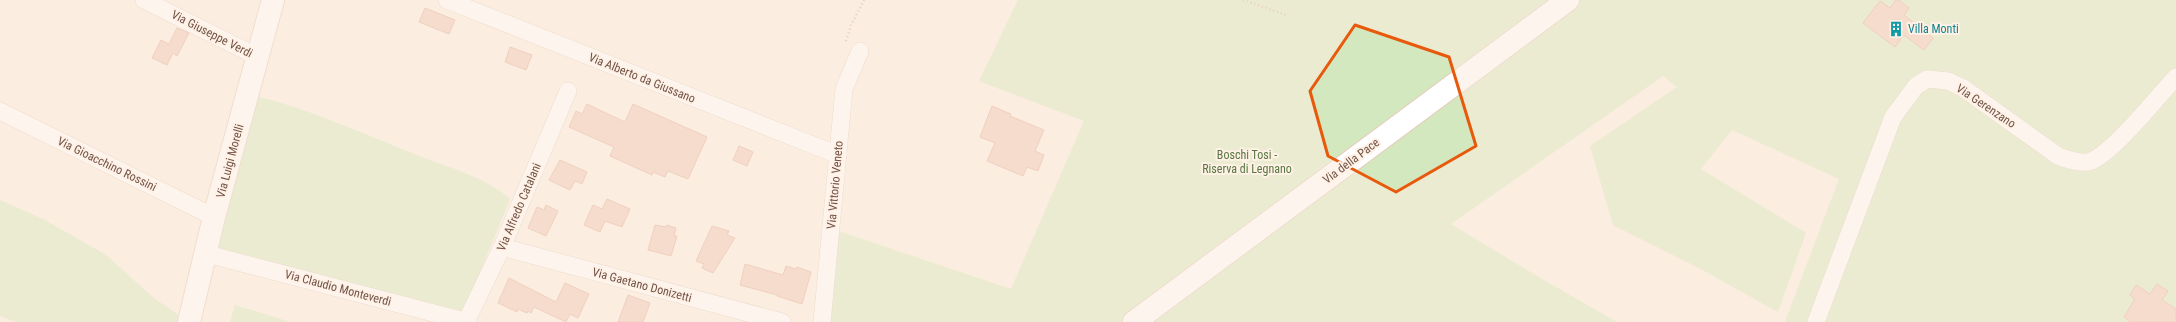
<svg xmlns="http://www.w3.org/2000/svg" width="2176" height="322" viewBox="0 0 2176 322" font-family="'Roboto Condensed',sans-serif">
	<style>
		.green { fill: #d4e8bf }
		.building { fill: #f0c8b8; stroke: #e2ac99 }
		.lines { fill: none; stroke-linecap: round; stroke-linejoin: round }
		.street-casing { stroke: #dfc8bc; stroke-width: 18 }
		.secondary-casing { stroke: #e5cbbc; stroke-width: 24 }
		.path { stroke: #d4ab9c; stroke-width: 2.5; stroke-dasharray: 1 3; stroke-linecap: butt }
		.street { stroke: #fff; stroke-width: 17 }
		.secondary { stroke: #fff; stroke-width: 22 }
		.marked { fill: none; stroke: #e8590c; stroke-width: 3; stroke-linejoin: round }
		.labels { text-anchor: middle; dominant-baseline: central; stroke-width: 4; stroke-linejoin: round; paint-order: stroke }
		.culture-label { font-size: 12px; fill: #0d838f; stroke: #fff1e5; text-anchor: start }
		.street-label { font-size: 12px; fill: #705248; stroke: #fff1e5 }
		.park-label { font-size: 12px; fill: #567741; stroke: #fff1e5 }
	</style>
	<rect width="100%" height="100%" fill="#fbeddf"/>
	<g class="green">
		<polygon points="1018,0 2176,0 2176,322 1785,322 1839,179 1732,130 1701,169 1806,233 1778,312 1699,268 1613,225 1590,146 1677,87 1663,76 1451,224 1535,275 1617,322 824,322 838,231 1011,289 1084,121 979,81"/>
		<path d="M 252,95 C 310,109 364,134 419,156 C 449,168 486,177 510,199 L 464,311 L 460,314 L 218,252 L 215,241 Z"/>
		<polygon points="0,200 45,220 106,255 155,299 180,316 179,322 16,322 0,316"/>
		<polygon points="235,305 290,322 230,322"/>
	</g>
	<g class="building">
		<polygon points="1896,0 1899,0 1909,8 1904,15 1933,38 1924,50 1904,35 1895,47 1863,23 1880,1 1890,8"/>
		<polygon points="425,8 455,20 449,34 419,22"/>
		<polygon points="177,28 189,33 177,56 173,53 167,65 152,58 161,40 169,44"/>
		<polygon points="510,47 532,55 526,70 505,62"/>
		<polygon points="587,104 625,122 633,104 707,137 688,179 668,171 665,177 653,172 652,175 610,156 614,147 569,127 576,111 582,114"/>
		<polygon points="992,106 1011,114 1010,116 1044,130 1035,151 1044,155 1038,171 1027,167 1023,176 987,161 995,143 980,137"/>
		<polygon points="739,146 753,152 747,166 733,160"/>
		<polygon points="560,160 587,172 582,184 575,181 570,190 549,180"/>
		<polygon points="607,199 630,209 622,227 605,221 600,232 584,225 593,205 602,209"/>
		<polygon points="546,205 558,211 546,236 528,228 537,207 544,210"/>
		<polygon points="655,225 666,227 667,225 676,228 674,236 677,236 671,256 648,250"/>
		<polygon points="712,226 729,231 727,235 735,238 713,273 702,268 704,264 696,261"/>
		<polygon points="745,264 783,275 786,266 796,269 797,267 811,272 802,304 777,296 777,295 740,285"/>
		<polygon points="509,278 556,302 565,283 589,294 578,318 570,314 566,322 534,307 531,313 528,311 527,313 518,309 517,312 498,303"/>
		<polygon points="2157,284 2168,291 2162,300 2176,309 2176,322 2131,322 2124,317 2135,299 2130,295 2136,285 2150,294"/>
		<polygon points="628,295 650,303 643,322 618,322"/>
	</g>
	<g class="lines">
		<defs>
			<g id="street">
				<polyline points="144,0 258,57"/>
				<polyline points="447,0 838,155"/>
				<polyline points="0,111 214,217"/>
				<polyline points="502,247 782,322"/>
				<polyline points="207,254 468,322"/>
				<polyline points="466,322 502,247 568,91"/>
				<polyline points="822,322 844,89 860,51"/>
				<path d="M 1816,322 L 1893,117 L 1916,86 L 1927,79 L 1948,81 L 1963,88 L 2058,156 C 2068,160 2078,163 2088,162 C 2109,158 2159,95 2176,77"/>
			</g>
			<g id="secondary">
				<polyline points="189,322 214,217 273,0"/>
				<polyline points="1134,322 1568,0"/>
			</g>
		</defs>
		<use href="#street" class="street-casing"/>
		<use href="#secondary" class="secondary-casing"/>
		<g class="path">
			<polyline points="1243,0 1286,15"/>
			<polyline points="846,41 851,25 864,0"/>
		</g>
		<use href="#street" class="street"/>
		<use href="#secondary" class="secondary"/>
	</g>
	<path d="M0 0H2176V322H0ZM 1355,25 L 1449,57 L 1476,146 L 1396,192 L 1328,156 L 1310,91 Z" fill="#fbeddf" fill-opacity=".55" fill-rule="evenodd"/>
	<path class="marked" d="M 1355,25 L 1449,57 L 1476,146 L 1396,192 L 1328,156 L 1310,91 Z"/>
	<defs>
		<symbol id="building-bare" viewBox="-9 -9 18 18"><path d="M-4-6H4V6H1V3H-1V6H-4ZM-2.5-4.3h1.7v1.8h-1.7ZM.8-4.3h1.7v1.8H.8ZM-2.5-1h1.7V.8h-1.7ZM.8-1h1.7V.8H.8Z" fill="#0f9aa8" stroke="#fff1e5" stroke-width="2.5" paint-order="stroke"/></symbol>
	</defs>
	<g fill-rule="evenodd">
		<use href="#building-bare" x="1885" y="18" width="22" height="22"/>
	</g>
	<g class="labels">
		<g class="culture-label">
			<text x="1908" y="29">Villa Monti</text>
		</g>
		<g class="street-label">
			<text transform="translate(212 34) rotate(27)">Via Giuseppe Verdi</text>
			<text transform="translate(642 78) rotate(22)">Via Alberto da Giussano</text>
			<text transform="translate(1986 106) rotate(34)">Via Gerenzano</text>
			<text transform="translate(230 161) rotate(-75)">Via Luigi Morelli</text>
			<text transform="translate(1351 161) rotate(-37)">Via della Pace</text>
			<text transform="translate(107 164) rotate(26)">Via Gioacchino Rossini</text>
			<text transform="translate(835 185) rotate(-85)">Via Vittorio Veneto</text>
			<text transform="translate(519 207) rotate(-67)">Via Alfredo Catalani</text>
			<text transform="translate(642 285) rotate(15)">Via Gaetano Donizetti</text>
			<text transform="translate(338 288) rotate(15)">Via Claudio Monteverdi</text>
		</g>
		<g class="park-label">
			<text x="1247" y="155">Boschi Tosi -<tspan x="1247" dy="14">Riserva di Legnano</tspan></text>
		</g>
	</g>
</svg>
